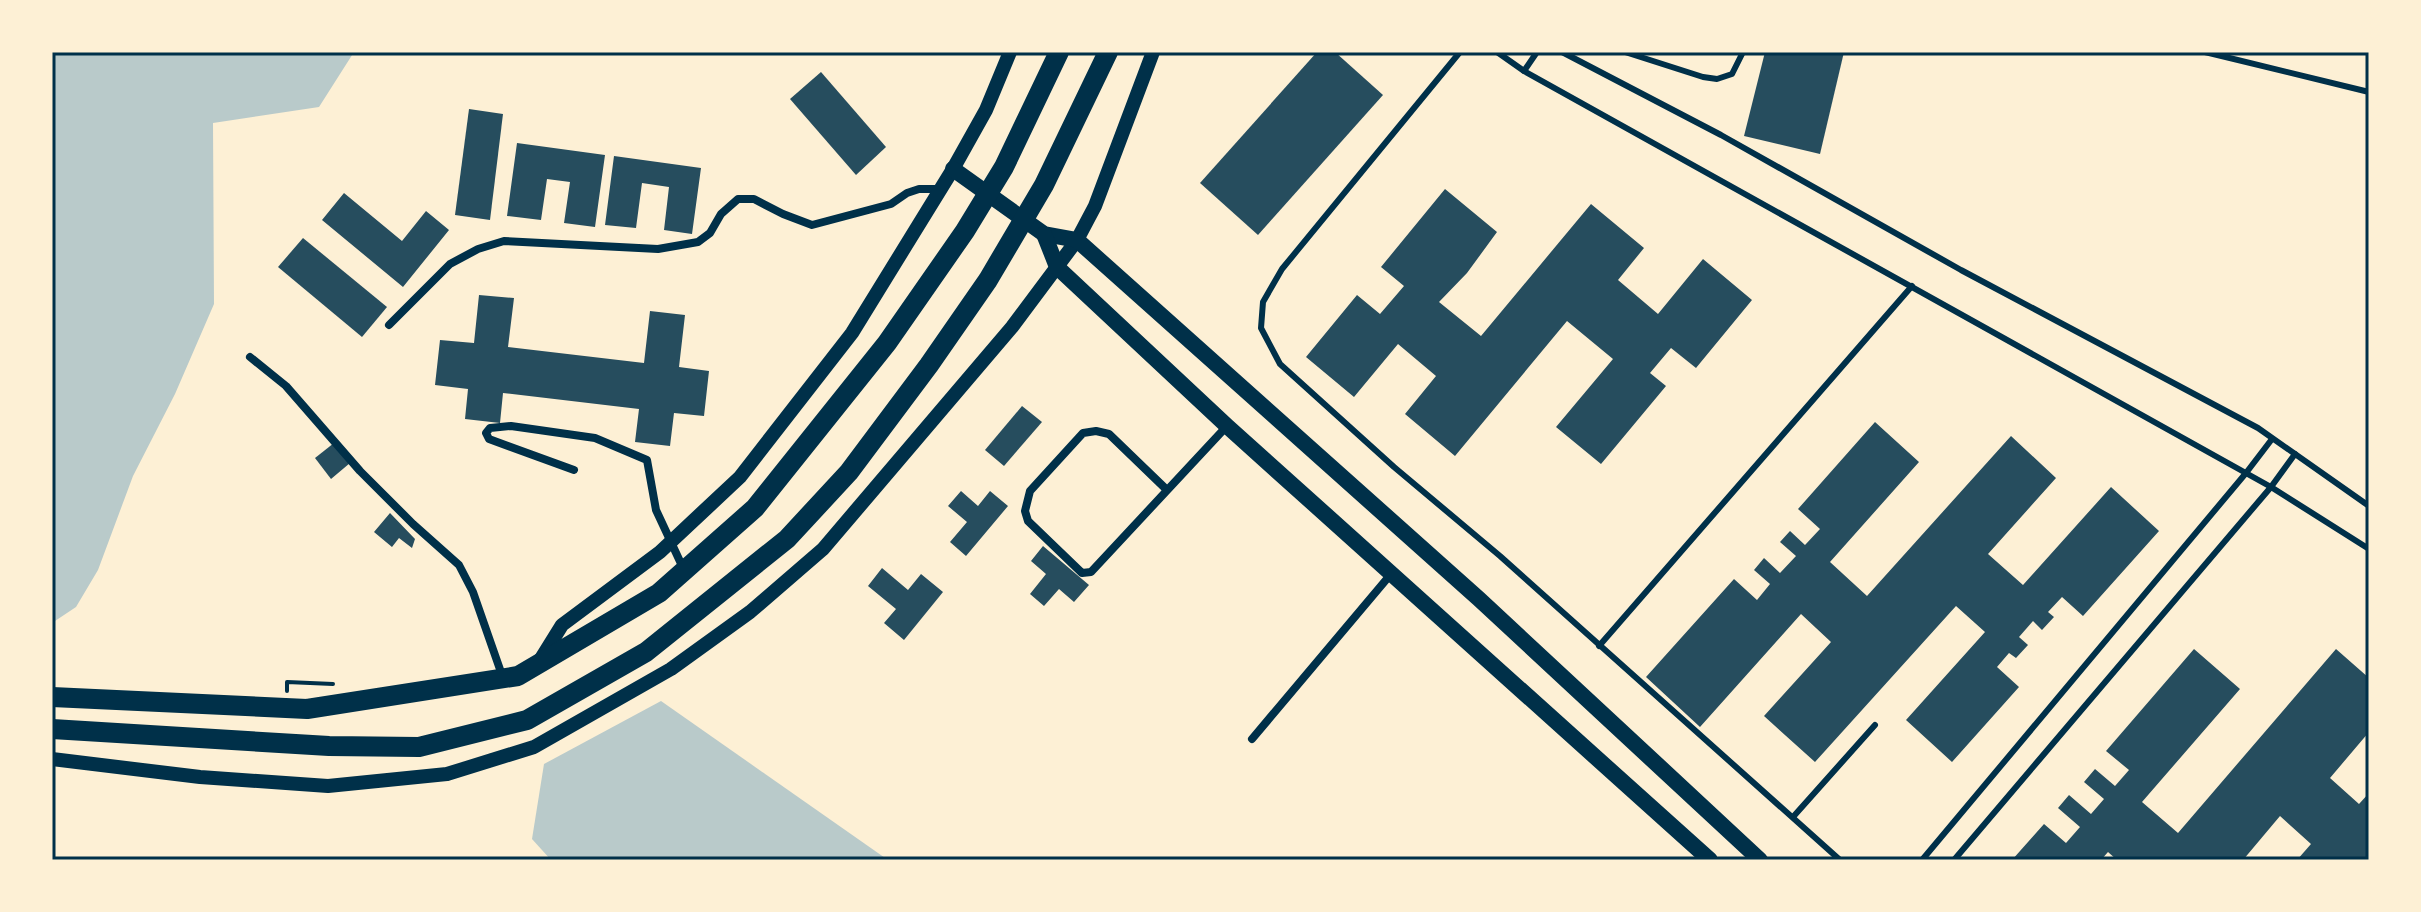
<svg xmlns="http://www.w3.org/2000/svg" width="2421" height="912" viewBox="0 0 2421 912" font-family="'Titillium Web',sans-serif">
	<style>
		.green { fill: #b9caca }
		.building { fill: #264d5e }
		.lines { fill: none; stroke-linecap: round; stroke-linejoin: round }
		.path { stroke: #003049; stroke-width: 4 }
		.service { stroke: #003049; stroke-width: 6 }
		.minor { stroke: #003049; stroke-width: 8 }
		.tertiary { stroke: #003049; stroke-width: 14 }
		.secondary { stroke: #003049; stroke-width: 16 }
		.primary { stroke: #003049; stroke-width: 20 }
		.neatline { fill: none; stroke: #003049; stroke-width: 3 }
	</style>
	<rect width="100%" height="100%" fill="#fdf0d5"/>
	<g class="green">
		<polygon points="52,52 354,52 319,107 213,123 214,304 175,394 133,476 98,570 76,607 52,623"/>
		<polygon points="661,701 888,860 551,860 532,839 544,764"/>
	</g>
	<g class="building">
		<polygon points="1317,52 1335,52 1383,95 1258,235 1200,183"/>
		<polygon points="1765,52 1844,52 1820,154 1744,136"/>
		<polygon points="821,72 886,147 856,175 790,99"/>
		<polygon points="469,109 503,114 490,220 455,215"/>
		<polygon points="517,143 605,155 595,227 564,223 570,182 547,179 541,220 507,216"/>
		<polygon points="614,156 701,168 692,234 664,230 669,187 642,183 636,228 605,225"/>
		<polygon points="1445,189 1497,232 1467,273 1439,302 1481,336 1591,204 1644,248 1618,280 1658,314 1703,259 1752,300 1696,368 1671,348 1650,373 1666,386 1601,464 1556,427 1613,359 1567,321 1455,456 1405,414 1436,376 1398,344 1354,397 1306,357 1357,295 1380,314 1404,286 1381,267"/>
		<polygon points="344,193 402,241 426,211 449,230 403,287 322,220"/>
		<polygon points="303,238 387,307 362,337 278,267"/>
		<polygon points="479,295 514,298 508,347 644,363 650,311 685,315 679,367 709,371 704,416 674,413 670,446 635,442 639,409 503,393 500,423 465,419 468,389 435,385 440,340 474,343"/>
		<polygon points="1022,406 1042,422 1004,466 985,450"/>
		<polygon points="1875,422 1919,462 1830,562 1867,596 2011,436 2056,478 1988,554 2023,585 2111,487 2159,531 2083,616 2062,597 2048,612 2054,617 2042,630 2033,621 2019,637 2028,645 2016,658 2009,653 1997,667 2019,687 1952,762 1906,720 1985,632 1956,606 1815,762 1764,716 1831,642 1801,614 1700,727 1646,677 1734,579 1757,600 1770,584 1754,570 1764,558 1780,573 1796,556 1780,542 1790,531 1805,545 1820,529 1798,509"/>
		<polygon points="334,443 350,463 331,479 315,458"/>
		<polygon points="961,491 978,506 990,491 1008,506 966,556 950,542 967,522 948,506"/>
		<polygon points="390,513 415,539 412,548 399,538 392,547 374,532"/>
		<polygon points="1043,546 1089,585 1074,602 1059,589 1044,606 1030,594 1046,574 1031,561"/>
		<polygon points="882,568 908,590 921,574 943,592 904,640 884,623 896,609 868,586"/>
		<polygon points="2194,649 2240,689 2142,802 2178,833 2336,649 2369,678 2369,732 2330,778 2359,804 2369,793 2369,860 2297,860 2311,844 2280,816 2243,860 2117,860 2108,852 2101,860 2012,860 2044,824 2066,843 2080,827 2058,808 2069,795 2091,814 2104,799 2084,782 2095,769 2115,786 2129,770 2106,751"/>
	</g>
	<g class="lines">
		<polyline class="path" points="287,691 287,682 333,684"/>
		<g class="service">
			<polyline points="1460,52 1282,269 1263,302 1261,328 1280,364 1394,467 1500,556 1840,860"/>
			<polyline points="1497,52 1524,71 2271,487 2369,549"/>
			<polyline points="1562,52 1721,135 1961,270 2258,428 2369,506"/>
			<polyline points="1625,52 1703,77 1717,79 1732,74 1743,52"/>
			<polyline points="2205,52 2369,92"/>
			<polyline points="1524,71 1537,52"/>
			<polyline points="1599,646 1912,286"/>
			<polyline points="1793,817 1875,725"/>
			<polyline points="1922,860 2246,473 2272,439"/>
			<polyline points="1954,860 2271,487 2295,454"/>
		</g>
		<g class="minor">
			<polyline points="389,325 450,264 478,249 504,241 658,249 698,242 710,233 721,214 738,199 754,199 783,214 812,225 891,204 907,193 919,189 940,189"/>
			<polyline points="250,357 286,386 360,471 413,524 459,565 473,592 503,678"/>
			<polyline points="574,470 489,439 486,433 490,428 511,426 595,438 647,460 656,510 684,570"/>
			<polyline points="1167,490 1109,434 1096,431 1083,433 1030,491 1025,511 1028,521 1082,573 1091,572 1227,426"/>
			<polyline points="1252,739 1391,574"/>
		</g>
		<g class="tertiary">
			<polyline points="539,662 562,625 660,552 740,477 852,333 953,169 986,110 1010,52"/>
			<polyline points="52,759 200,777 328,786 447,774 534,747 671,669 750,612 823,549 1012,327 1077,240 1095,206 1153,52"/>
		</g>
		<g class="secondary">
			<polyline points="953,169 1044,234 1077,240 1479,599 1760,860"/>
			<polyline points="1044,234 1057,267 1227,426 1710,860"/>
		</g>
		<g class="primary">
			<polyline points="52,697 307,709 518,676 659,593 755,508 887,343 965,231 1004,167 1059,52"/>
			<polyline points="52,729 329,746 419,747 527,720 646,652 787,539 849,472 929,365 988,280 1044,185 1108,52"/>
		</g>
	</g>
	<rect width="2421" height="912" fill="none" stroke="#fdf0d5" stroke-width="108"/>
	<rect x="54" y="54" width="2313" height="804" class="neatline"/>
</svg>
